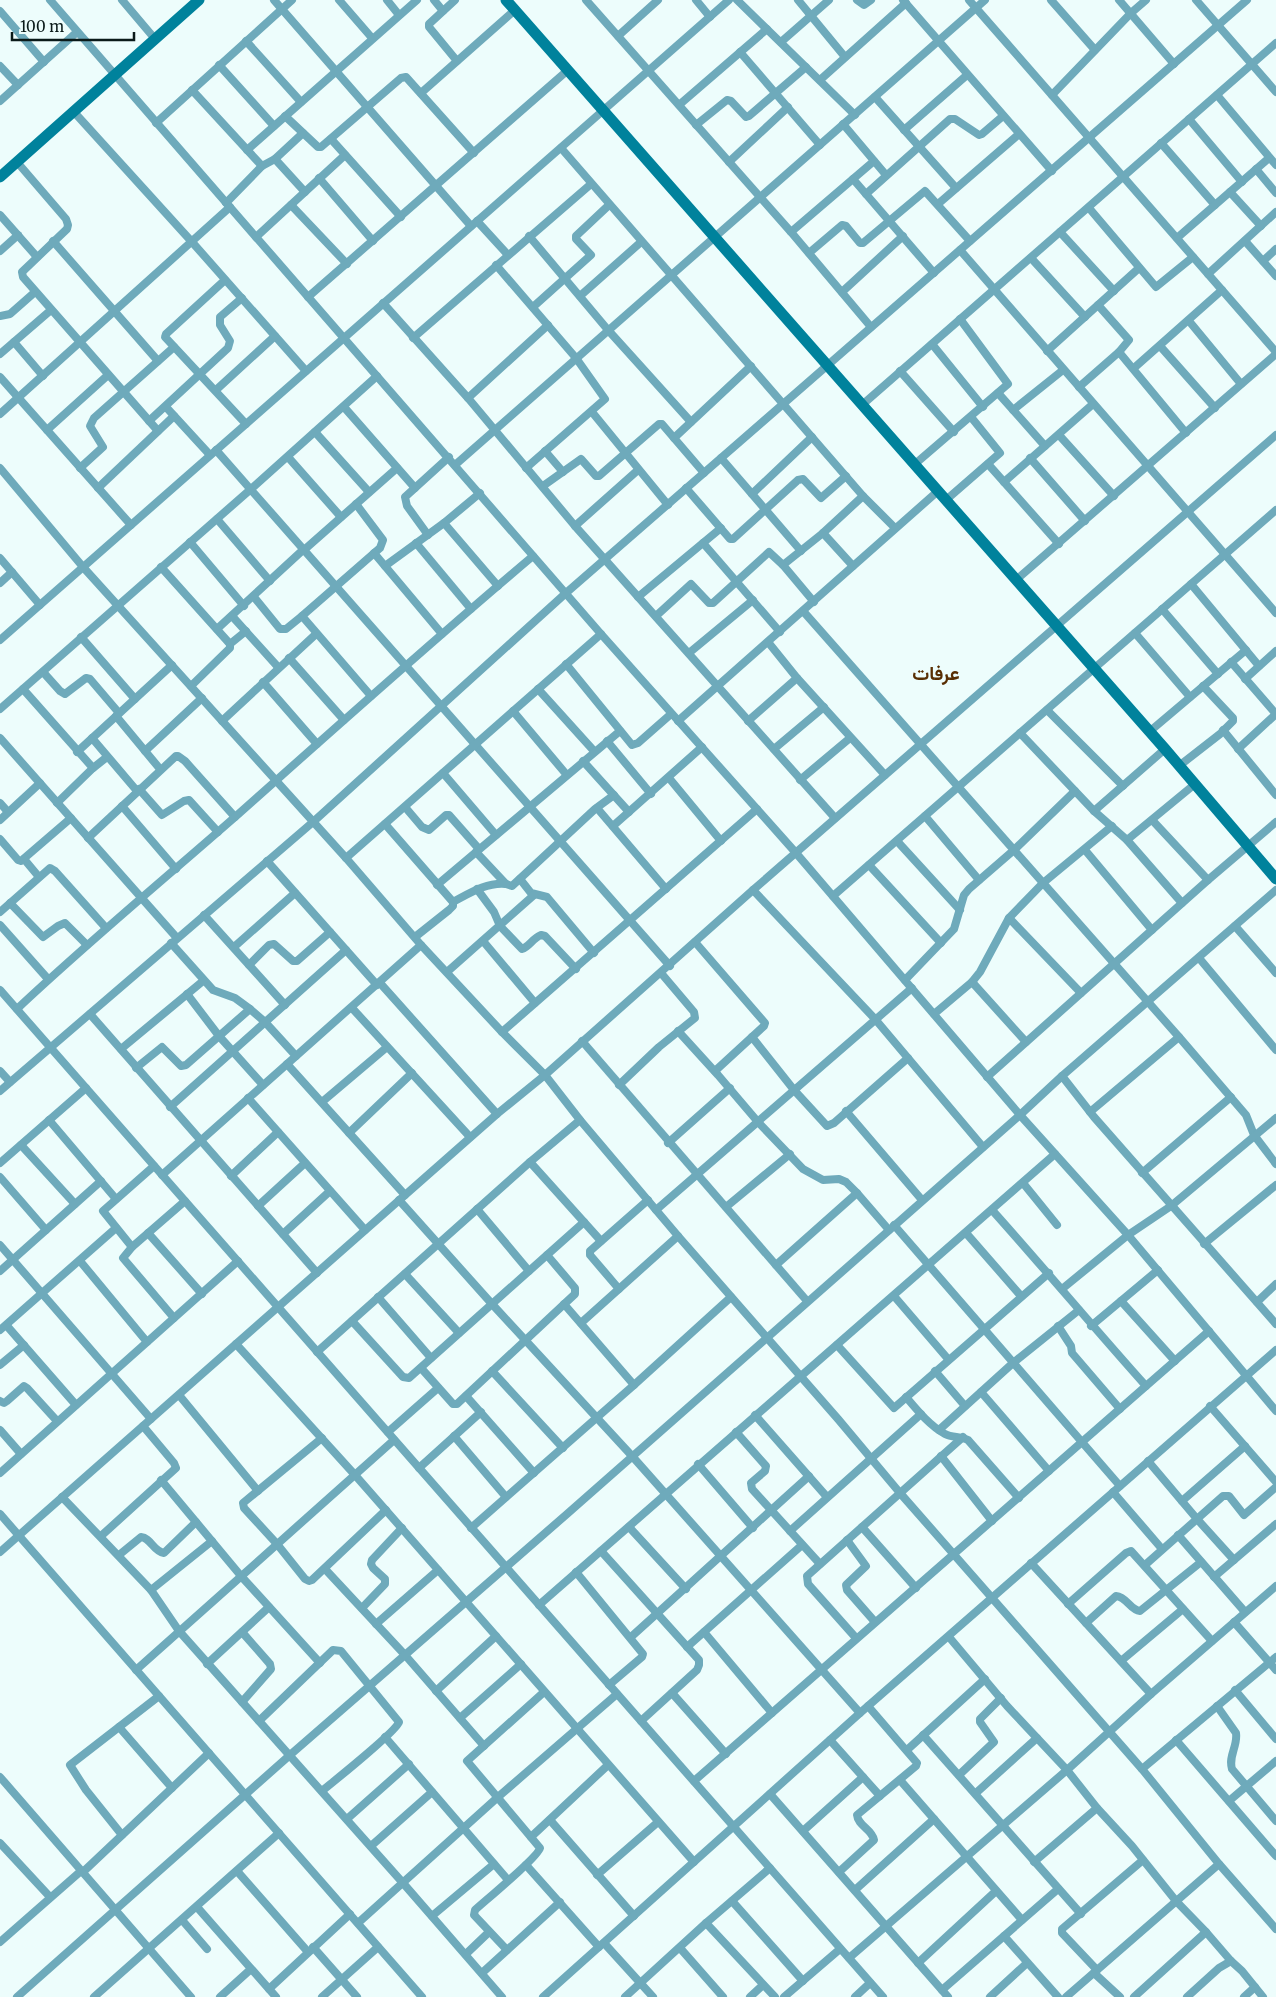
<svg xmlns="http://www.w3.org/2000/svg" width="1276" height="1997" viewBox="0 0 1276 1997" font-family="Merriweather,Vazirmatn,serif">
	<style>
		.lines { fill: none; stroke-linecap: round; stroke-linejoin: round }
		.street { stroke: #6eaabb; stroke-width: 8 }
		.secondary { stroke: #00829c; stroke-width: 11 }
		.labels { text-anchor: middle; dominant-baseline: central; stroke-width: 5; stroke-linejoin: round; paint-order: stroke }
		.district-label { font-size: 19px; font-weight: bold; fill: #582e03; stroke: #edfdfc }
	</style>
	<rect width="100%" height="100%" fill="#edfdfc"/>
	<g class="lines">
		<g class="street">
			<polyline points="50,0 601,634 796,853 1020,1115 1128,1235 1276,1411"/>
			<polyline points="122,0 155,39"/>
			<polyline points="274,0 471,226"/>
			<polyline points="339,0 372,38"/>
			<polyline points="387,0 399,15"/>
			<polyline points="434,0 443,11"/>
			<polyline points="455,0 429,24 429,27 457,61"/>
			<polyline points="586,0 791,232 871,327"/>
			<polyline points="696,0 710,17"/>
			<polyline points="737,0 855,115"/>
			<polyline points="798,0 845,57"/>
			<polyline points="857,0 864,5 871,0"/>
			<polyline points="903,0 1052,171"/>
			<polyline points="969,0 1276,352"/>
			<polyline points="1051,0 1095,50"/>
			<polyline points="1119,0 1174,64"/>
			<polyline points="1196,0 1276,92"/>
			<polyline points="0,11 44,62"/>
			<polyline points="618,36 658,0"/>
			<polyline points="246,41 301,102"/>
			<polyline points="781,42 829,0"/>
			<polyline points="740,52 820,145"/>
			<polyline points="219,65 274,126"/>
			<polyline points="0,66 18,85"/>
			<polyline points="820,80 906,3"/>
			<polyline points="192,90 262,166"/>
			<polyline points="421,93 515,10"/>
			<polyline points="1052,95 1131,13 1146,0"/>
			<polyline points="1217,95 1276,165"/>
			<polyline points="875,97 956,188"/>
			<polyline points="0,101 77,32"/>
			<polyline points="679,105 767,29"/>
			<polyline points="74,112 192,242 306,371"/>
			<polyline points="285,116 318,147 321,147 401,78 406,77 474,153"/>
			<polyline points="1189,119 1242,182"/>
			<polyline points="156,123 292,0"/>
			<polyline points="843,124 886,175"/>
			<polyline points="696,125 727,100 731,101 746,117 749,116 806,67"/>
			<polyline points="904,130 967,75"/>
			<polyline points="331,139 401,217"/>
			<polyline points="1161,143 1215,205"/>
			<polyline points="561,148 863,496 895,528"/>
			<polyline points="247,150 417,0"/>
			<polyline points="275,159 305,192"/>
			<polyline points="17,162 66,219 68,225 67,229 22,272 23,277 158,431"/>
			<polyline points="729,162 788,107"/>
			<polyline points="1256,169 1276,193"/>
			<polyline points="319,178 373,241"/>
			<polyline points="853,179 934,273"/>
			<polyline points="1230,192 1261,226"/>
			<polyline points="866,194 950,119 955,119 979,135 982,134 1003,116"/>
			<polyline points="226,203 262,166 275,159 303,133"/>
			<polyline points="938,204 1019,134"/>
			<polyline points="291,205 347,264"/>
			<polyline points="1089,208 1156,287 1193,257"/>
			<polyline points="0,215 37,257"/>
			<polyline points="477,221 508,255"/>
			<polyline points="791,232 874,161"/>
			<polyline points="1060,232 1114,291"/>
			<polyline points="529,236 608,330 691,422"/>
			<polyline points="256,237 345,155"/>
			<polyline points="1177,238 1269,158"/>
			<polyline points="53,241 158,361"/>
			<polyline points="1245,241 1276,276"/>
			<polyline points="960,250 1276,613"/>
			<polyline points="0,251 18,235"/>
			<polyline points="809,253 842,225 846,226 860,243 863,243 925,191 970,241"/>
			<polyline points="1031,258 1085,317"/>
			<polyline points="1263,261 1276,249"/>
			<polyline points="496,265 576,358 605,399 526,468"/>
			<polyline points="1208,274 1276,212"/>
			<polyline points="225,280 166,334 165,337 246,424"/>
			<polyline points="842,292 903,236"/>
			<polyline points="580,296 641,242"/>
			<polyline points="308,297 568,70"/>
			<polyline points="383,303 468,398 575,526 835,818"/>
			<polyline points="533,307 591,255 576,239 576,236 609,205"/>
			<polyline points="0,316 10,314 35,292"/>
			<polyline points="1189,321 1241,384"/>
			<polyline points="413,338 591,184"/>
			<polyline points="14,342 43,376"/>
			<polyline points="932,344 983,407"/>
			<polyline points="1160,346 1215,408"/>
			<polyline points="1047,351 1139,268"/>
			<polyline points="1119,352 1186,433"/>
			<polyline points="0,354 51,310"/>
			<polyline points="1134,368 1222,290"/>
			<polyline points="900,371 954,432"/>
			<polyline points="0,377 131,525"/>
			<polyline points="1079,387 1119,352 1129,340 1098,305"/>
			<polyline points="216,390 275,336"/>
			<polyline points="998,393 1045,446"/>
			<polyline points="468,398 548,325"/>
			<polyline points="862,405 1276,43"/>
			<polyline points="166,407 210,455"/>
			<polyline points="344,407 415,488"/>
			<polyline points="1013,410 1063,370"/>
			<polyline points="592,412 668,505"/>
			<polyline points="0,414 230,207"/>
			<polyline points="149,421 228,348 230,341 220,325 220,317 242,298"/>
			<polyline points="47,430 108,375"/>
			<polyline points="315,432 369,492"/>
			<polyline points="1059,435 1114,496"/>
			<polyline points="674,438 751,366"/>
			<polyline points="216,450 670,966"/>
			<polyline points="545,451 563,472"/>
			<polyline points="288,457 341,517"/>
			<polyline points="721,458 801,551"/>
			<polyline points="1030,458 1085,521"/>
			<polyline points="915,464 1008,384 960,319"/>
			<polyline points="988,464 1059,544"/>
			<polyline points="455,465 985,0"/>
			<polyline points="0,468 83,567 346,858 421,945 502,1032 545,1075 580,1120 678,1236 838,1419 900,1493 1142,1769 1219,1864 1276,1929"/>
			<polyline points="80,468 103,447 90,426 94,418 174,347"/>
			<polyline points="1004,482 1093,404"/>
			<polyline points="543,486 581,459 596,476 599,476 659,424 662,424 704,473"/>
			<polyline points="98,488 174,416"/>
			<polyline points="686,488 730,539 733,539 798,480 803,479 821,498 846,476"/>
			<polyline points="752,494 812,437"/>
			<polyline points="946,500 1000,453 971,417"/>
			<polyline points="356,504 383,540 380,548 302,616 371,696"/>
			<polyline points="217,519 270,581"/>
			<polyline points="444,523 498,586"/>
			<polyline points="575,526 638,470"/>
			<polyline points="823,533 853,566"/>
			<polyline points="428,535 407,506 405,497 449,457"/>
			<polyline points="190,542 244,606"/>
			<polyline points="416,543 471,609"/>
			<polyline points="703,543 780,632"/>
			<polyline points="304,550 397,468"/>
			<polyline points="374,553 442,634"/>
			<polyline points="0,558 40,605"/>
			<polyline points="783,565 823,533 863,496"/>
			<polyline points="385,566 444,523 480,493"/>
			<polyline points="161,567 230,644 230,648 191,686"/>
			<polyline points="1016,580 1276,354"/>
			<polyline points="0,583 12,572"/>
			<polyline points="1191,584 1259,666"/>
			<polyline points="254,597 280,629 286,629 302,616"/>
			<polyline points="638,597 721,528"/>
			<polyline points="1162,609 1218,674"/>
			<polyline points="803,611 1179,1037 1246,1115 1254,1135 1276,1164"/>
			<polyline points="232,616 278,667"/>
			<polyline points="656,616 691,584 709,603 713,603 769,552 783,565 814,602"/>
			<polyline points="217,629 304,549"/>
			<polyline points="1135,633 1190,697"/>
			<polyline points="81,637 135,699"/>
			<polyline points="0,640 729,0"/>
			<polyline points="768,642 797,678 885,775"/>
			<polyline points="230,644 246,631"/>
			<polyline points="689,653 753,600"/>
			<polyline points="289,658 344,720"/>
			<polyline points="1231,662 1276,714"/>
			<polyline points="566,664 632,745 638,743 671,714"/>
			<polyline points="43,672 60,691 65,694 86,678 90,679 119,713"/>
			<polyline points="1245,679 1276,651"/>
			<polyline points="263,682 317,744"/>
			<polyline points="23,689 93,768 57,803"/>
			<polyline points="538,689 594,751"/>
			<polyline points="0,709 251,489 377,376"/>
			<polyline points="1047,710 1123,786"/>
			<polyline points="513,711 566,774"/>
			<polyline points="116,716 160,769"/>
			<polyline points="222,721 316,634"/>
			<polyline points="678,721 938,491"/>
			<polyline points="748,721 797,678"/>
			<polyline points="1223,730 1276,795"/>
			<polyline points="1149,732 1246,650"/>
			<polyline points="1020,733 1094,811 1127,840 1182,903"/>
			<polyline points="0,738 177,938"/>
			<polyline points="92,738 137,791"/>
			<polyline points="607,741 651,794"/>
			<polyline points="774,749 824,707"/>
			<polyline points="1238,749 1276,714"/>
			<polyline points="145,751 202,698"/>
			<polyline points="77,752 172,665"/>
			<polyline points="583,761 629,812"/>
			<polyline points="1179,766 1220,734 1233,721 1233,718 1203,686"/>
			<polyline points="93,768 107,757"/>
			<polyline points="443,773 496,835"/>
			<polyline points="669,778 721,841"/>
			<polyline points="800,780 850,738"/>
			<polyline points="139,789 162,815 184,801 189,800 218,832"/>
			<polyline points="0,803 8,812"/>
			<polyline points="122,806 176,869"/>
			<polyline points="405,807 422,827 429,830 446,815 449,815 479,849"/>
			<polyline points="597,808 666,889"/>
			<polyline points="1094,811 1165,749"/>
			<polyline points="925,816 979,880"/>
			<polyline points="0,820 40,783"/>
			<polyline points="1153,821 1208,880"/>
			<polyline points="385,824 453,902 453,906 449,910 415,937"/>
			<polyline points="613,826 702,747"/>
			<polyline points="88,838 176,756 178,756 185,761 235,817"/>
			<polyline points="0,839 18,860 21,861 71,818"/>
			<polyline points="1127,840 1195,784"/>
			<polyline points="897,841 960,910"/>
			<polyline points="1085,850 1152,930"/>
			<polyline points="476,852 506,884 512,886 595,809 614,795"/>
			<polyline points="346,858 601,634"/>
			<polyline points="24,859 39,877"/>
			<polyline points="267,861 377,985"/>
			<polyline points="869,865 941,943"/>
			<polyline points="520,879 531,893 547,897 594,953"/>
			<polyline points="437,885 620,731"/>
			<path d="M 477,889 L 494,912 L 500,926 L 522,949 C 529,947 533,938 541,935 L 545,936 L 576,969"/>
			<polyline points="753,890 875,1019 983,1147"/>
			<polyline points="833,896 1276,510"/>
			<path d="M 453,902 C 470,893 487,882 506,884"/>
			<polyline points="10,903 43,937 58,926 65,923 87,945"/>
			<polyline points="0,912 50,868 55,871 106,928"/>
			<polyline points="204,915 285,1005"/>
			<polyline points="1009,918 1081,993"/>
			<polyline points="0,925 48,979"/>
			<polyline points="1235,926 1276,973"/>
			<polyline points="483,941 535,1003"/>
			<polyline points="695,942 765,1023 764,1026 715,1071"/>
			<polyline points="171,943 213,990 235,998 250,1009 265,1022 296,1056"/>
			<polyline points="234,947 295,893"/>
			<polyline points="1199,958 1276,1050"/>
			<polyline points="249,965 269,945 274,944 293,961 297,961 330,932"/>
			<polyline points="447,972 534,895"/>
			<polyline points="905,980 954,929 964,895 969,889 1014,850 1075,791"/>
			<polyline points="972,982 1026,1042"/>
			<polyline points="380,983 497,1114"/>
			<polyline points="0,990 883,1997"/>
			<polyline points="187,994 219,1036 263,1085"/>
			<polyline points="352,1008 470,1137"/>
			<path d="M 17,1009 C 87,943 162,881 235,817 C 334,729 432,641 533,556"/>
			<polyline points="90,1014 317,1273"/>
			<polyline points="934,1014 972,982 980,972 1009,918 1043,883 1112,826"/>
			<polyline points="678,1031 718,1075 758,1122 803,1169 823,1180 839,1179 846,1182 857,1193 889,1230"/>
			<polyline points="502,1032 757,809"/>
			<polyline points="752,1037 794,1090 827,1126 834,1123 908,1058"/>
			<polyline points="582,1041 807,1301"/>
			<polyline points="121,1049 203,981"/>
			<polyline points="287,1064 405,1195"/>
			<polyline points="136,1068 162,1047 181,1066 186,1065 250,1009"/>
			<polyline points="0,1071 10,1082"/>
			<polyline points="1062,1076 1094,1117 1276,1324"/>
			<polyline points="987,1077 1208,880 1276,822"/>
			<polyline points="619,1085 659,1047 695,1018 694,1012 661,973"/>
			<polyline points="0,1091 313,822 566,593 1247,0"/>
			<polyline points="248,1098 365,1230"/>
			<polyline points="322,1102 387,1047"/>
			<polyline points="170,1107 346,950"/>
			<polyline points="846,1111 922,1200"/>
			<polyline points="1090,1112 1179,1037"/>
			<polyline points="49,1120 116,1199"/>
			<polyline points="349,1133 412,1073"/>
			<polyline points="668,1143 730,1088"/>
			<polyline points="21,1145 75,1204"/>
			<polyline points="530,1162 601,1241"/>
			<polyline points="0,1163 86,1088"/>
			<polyline points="1142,1173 1231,1097"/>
			<polyline points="162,1175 421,945"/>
			<polyline points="231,1176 278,1132"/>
			<polyline points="0,1177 46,1230"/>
			<polyline points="1023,1183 1057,1225"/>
			<polyline points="399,1200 492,1304 632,1456 860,1713"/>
			<polyline points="258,1206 305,1163"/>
			<polyline points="726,1207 790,1154"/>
			<polyline points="477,1209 529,1271"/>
			<polyline points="656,1210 912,988"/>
			<path d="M 992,1210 C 1044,1268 1094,1328 1146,1386"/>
			<polyline points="894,1225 1120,1486"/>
			<polyline points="148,1233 202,1294"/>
			<polyline points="966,1233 1021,1296"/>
			<polyline points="283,1234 330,1191"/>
			<polyline points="1204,1244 1276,1185"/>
			<polyline points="0,1245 151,1419"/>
			<polyline points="132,1247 103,1211 154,1166"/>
			<polyline points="80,1261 147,1342"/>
			<polyline points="776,1265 857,1193"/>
			<polyline points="0,1271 101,1181"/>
			<polyline points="405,1274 459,1333"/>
			<polyline points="619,1289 590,1255 590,1251 648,1200"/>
			<polyline points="1062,1289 1128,1235 1171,1206 1276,1118"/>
			<polyline points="894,1296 948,1359"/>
			<polyline points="378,1297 431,1358"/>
			<polyline points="1121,1301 1175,1361"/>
			<polyline points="1257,1302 1276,1284"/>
			<polyline points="564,1304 634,1385"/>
			<polyline points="174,1318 123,1258 132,1247 185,1201"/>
			<polyline points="352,1321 403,1377 409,1378 584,1222"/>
			<polyline points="581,1323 678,1236"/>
			<polyline points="7,1326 76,1405"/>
			<polyline points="1058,1326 1071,1346 1072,1353 1120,1409"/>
			<polyline points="1091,1326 1158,1270"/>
			<polyline points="0,1330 116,1228"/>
			<polyline points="236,1344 355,1475 694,1862"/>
			<polyline points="837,1345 894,1408 1049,1273"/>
			<polyline points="317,1352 530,1162 580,1120"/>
			<polyline points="0,1365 24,1345"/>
			<polyline points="421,1368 453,1404 457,1404 575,1294 575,1288 547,1255"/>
			<polyline points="492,1371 563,1448"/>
			<polyline points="935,1371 965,1406"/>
			<polyline points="981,1392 1049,1471"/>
			<polyline points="179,1395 258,1491"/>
			<polyline points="466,1396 534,1473"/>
			<path d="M 906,1397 C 917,1410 930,1426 945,1434 C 952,1438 961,1436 968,1440 L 1019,1498"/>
			<polyline points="0,1401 4,1403 7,1401 24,1386 27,1388 57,1421"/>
			<polyline points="1210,1406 1276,1482"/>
			<polyline points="755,1415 827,1497"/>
			<polyline points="0,1430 21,1454"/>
			<polyline points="939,1430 1013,1363 1079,1310"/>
			<polyline points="388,1432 438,1388"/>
			<polyline points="736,1432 766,1466 765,1471 751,1483 752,1489 820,1564"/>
			<polyline points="454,1436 506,1497"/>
			<polyline points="322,1438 243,1503 244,1508 277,1544 305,1579 309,1581 312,1580 386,1510"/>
			<polyline points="941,1456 992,1521"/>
			<polyline points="1148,1461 1197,1519 1234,1560"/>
			<polyline points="698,1464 753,1528"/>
			<polyline points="419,1468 481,1412"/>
			<polyline points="0,1473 238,1261"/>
			<polyline points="161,1480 241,1576 320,1663"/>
			<polyline points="1113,1492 1162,1549"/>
			<polyline points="62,1497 151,1590 179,1631 403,1883 502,1997"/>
			<polyline points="1182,1501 1245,1446"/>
			<polyline points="0,1514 422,1997"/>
			<polyline points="629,1527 686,1589"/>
			<polyline points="862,1527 916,1588"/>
			<polyline points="471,1528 634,1385 731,1297"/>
			<polyline points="790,1531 921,1414"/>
			<polyline points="1178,1535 1245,1612"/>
			<polyline points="101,1536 176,1468 174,1463 143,1426"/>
			<polyline points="847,1540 866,1566 846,1585 847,1590 875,1622"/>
			<polyline points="601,1551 699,1660 699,1665 697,1670 641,1721"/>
			<polyline points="0,1552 497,1114 545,1075 753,890 1276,435"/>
			<path d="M 119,1555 L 141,1537 C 151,1538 153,1551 164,1553 L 196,1522"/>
			<polyline points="1031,1563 1151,1694"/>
			<polyline points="1145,1565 1223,1496 1229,1496 1244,1515 1276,1487"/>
			<polyline points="325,1569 405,1655 484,1746"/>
			<polyline points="576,1572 643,1654 642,1657 609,1685"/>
			<polyline points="1214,1577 1276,1524"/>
			<polyline points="151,1590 212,1541"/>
			<polyline points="1068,1604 1126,1553 1131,1551 1212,1641"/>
			<polyline points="539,1605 1055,1154"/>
			<polyline points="362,1608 385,1584 385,1579 373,1568 371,1564 372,1560 402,1528"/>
			<polyline points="1234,1622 1276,1670"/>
			<path d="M 1086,1623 L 1116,1596 C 1127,1597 1130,1610 1140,1611 L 1201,1562"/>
			<polyline points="376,1624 438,1570"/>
			<polyline points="704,1632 772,1713"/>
			<polyline points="631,1637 809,1476"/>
			<polyline points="949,1637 1007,1706 1067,1770 1097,1808 1132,1846 1176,1901 1206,1932 1231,1961 1242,1971 1263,1997"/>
			<polyline points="856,1638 808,1584 807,1576 963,1437"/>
			<polyline points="687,1647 802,1545"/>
			<polyline points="1121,1661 1183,1609"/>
			<polyline points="207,1664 269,1607"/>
			<polyline points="136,1670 394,1440"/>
			<polyline points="1235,1690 1276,1739"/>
			<polyline points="436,1691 496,1636"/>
			<polyline points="672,1693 726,1754"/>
			<polyline points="242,1702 271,1669 270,1664 242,1632"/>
			<path d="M 1217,1706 L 1236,1733 C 1238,1746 1228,1756 1232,1769 L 1276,1821"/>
			<polyline points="460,1718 521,1664"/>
			<path d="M 259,1721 L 333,1650 L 341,1651 L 399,1722 C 396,1732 334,1781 322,1791"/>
			<polyline points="119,1727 172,1788"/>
			<polyline points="923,1735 1081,1914"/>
			<polyline points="385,1737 508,1880"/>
			<polyline points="830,1740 880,1796"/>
			<polyline points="1176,1740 1276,1856"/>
			<polyline points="907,1750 985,1679"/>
			<polyline points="1142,1769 1276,1657"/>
			<polyline points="959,1775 994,1742 980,1722 980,1719 1001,1698"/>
			<polyline points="0,1777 191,1997"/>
			<polyline points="900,1780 1022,1920"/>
			<polyline points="694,1781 1209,1331"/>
			<polyline points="976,1793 1037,1738"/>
			<polyline points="770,1794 948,1997"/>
			<polyline points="1229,1801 1276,1761"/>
			<polyline points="347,1819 409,1764"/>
			<polyline points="550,1820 634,1916"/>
			<polyline points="803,1831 863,1777"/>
			<polyline points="122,1835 86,1790 70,1765 159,1696"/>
			<polyline points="531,1837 608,1765"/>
			<polyline points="0,1843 50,1897"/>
			<polyline points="371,1846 432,1792"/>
			<polyline points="1034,1862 1097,1808"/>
			<polyline points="526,1865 599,1947"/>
			<polyline points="237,1871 308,1952"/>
			<polyline points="83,1872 209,1753"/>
			<path d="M 839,1872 L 874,1840 C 872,1829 858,1826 857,1815 L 916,1766 L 917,1763 L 868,1706"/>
			<polyline points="597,1875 658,1822"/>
			<polyline points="855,1890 934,1819"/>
			<polyline points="732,1901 803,1981"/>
			<polyline points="197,1907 276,1997"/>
			<polyline points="432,1916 494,1864"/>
			<polyline points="182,1920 207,1949"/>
			<polyline points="358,1923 498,1797 617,1694"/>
			<polyline points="706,1923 775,1997"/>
			<polyline points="1004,1936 1058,1997"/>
			<polyline points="0,1942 81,1871"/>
			<polyline points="604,1943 653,1997"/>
			<polyline points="313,1947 357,1997"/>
			<polyline points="680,1948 723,1997"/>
			<path d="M 507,1950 L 474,1915 L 475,1910 C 486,1900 538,1857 540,1848 L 467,1761 L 544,1692"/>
			<polyline points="466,1954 489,1932"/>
			<polyline points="849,1958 1067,1770 1151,1694 1276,1586"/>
			<polyline points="918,1963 996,1891"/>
			<polyline points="1097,1970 1062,1933 1062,1929 1143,1860"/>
			<polyline points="482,1973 560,1902"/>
			<polyline points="1094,1973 1120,1997"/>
			<polyline points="269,1989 350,1914"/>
			<polyline points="942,1990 1058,1889"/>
			<polyline points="17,1997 290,1755 567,1514 1020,1115 1062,1076 1276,890"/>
			<polyline points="94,1997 279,1833"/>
			<polyline points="220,1997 251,1969"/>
			<polyline points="322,1997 378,1947"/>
			<polyline points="543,1997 860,1713 1276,1350"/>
			<polyline points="625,1997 706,1923 770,1868"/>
			<polyline points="750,1997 763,1985"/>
			<polyline points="784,1997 840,1949"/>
			<polyline points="855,1997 870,1983"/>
			<polyline points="990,1997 1027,1963"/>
			<polyline points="1066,1997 1219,1864"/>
			<polyline points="1134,1997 1206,1932"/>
			<polyline points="1187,1997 1219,1968 1231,1961"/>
			<polyline points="1244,1997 1255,1987"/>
		</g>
		<g class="secondary">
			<polyline points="506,0 1165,749 1276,879"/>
			<polyline points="0,177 199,0"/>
		</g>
	</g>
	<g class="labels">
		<g class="district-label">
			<text x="936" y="673">عرفات</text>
		</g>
	</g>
	<path d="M12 32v8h122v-8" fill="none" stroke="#0a1a19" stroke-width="2.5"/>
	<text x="20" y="32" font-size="15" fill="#0a1a19" stroke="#edfdfc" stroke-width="4" paint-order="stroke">100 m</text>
</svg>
